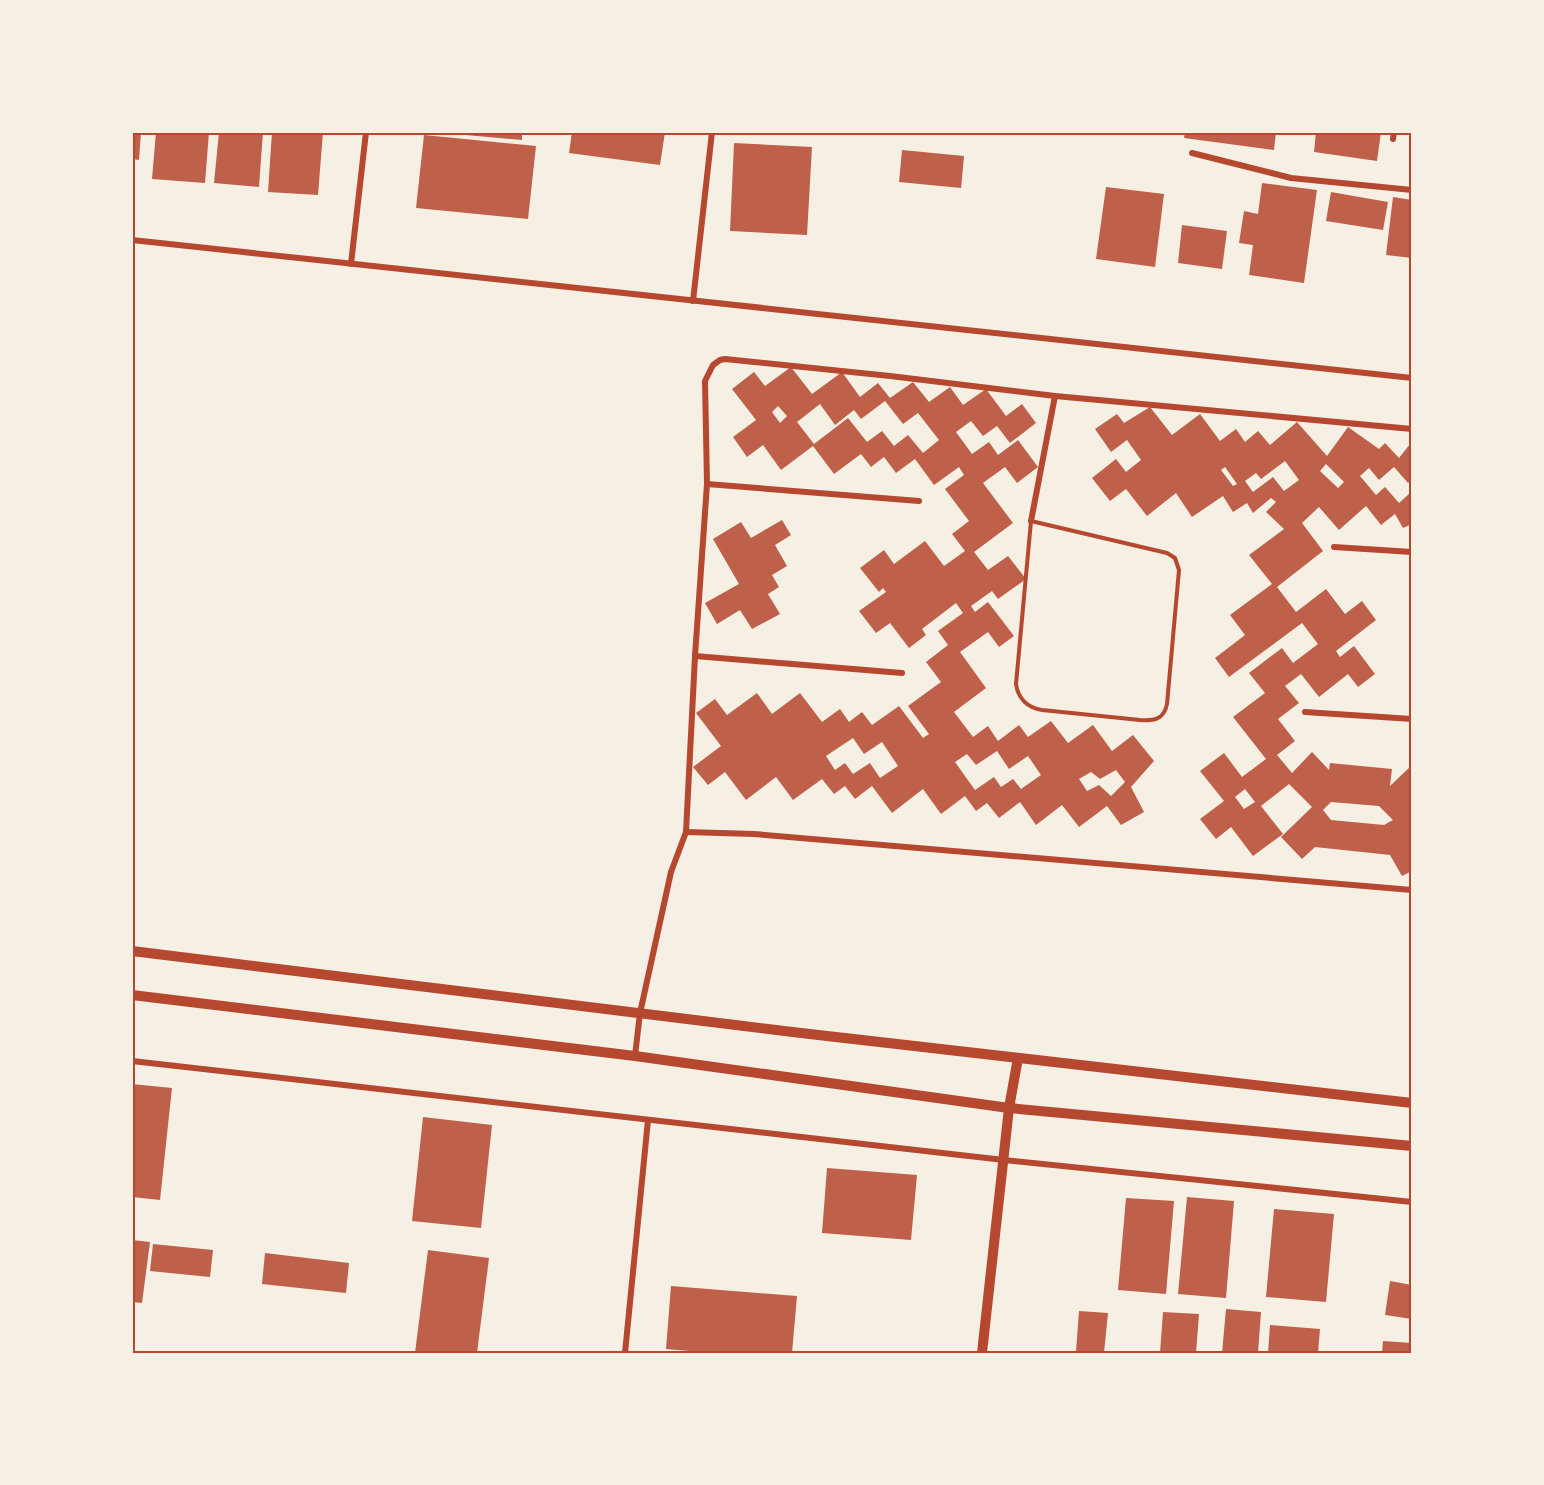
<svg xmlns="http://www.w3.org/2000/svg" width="1544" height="1485" viewBox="0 0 1544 1485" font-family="'Libre Baskerville',serif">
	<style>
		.building { fill: #bf614a; fill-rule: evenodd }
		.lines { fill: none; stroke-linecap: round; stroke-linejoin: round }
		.path { stroke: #b5482f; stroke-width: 4 }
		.minor { stroke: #b5482f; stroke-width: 6 }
		.tertiary { stroke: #b5482f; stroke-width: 10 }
		.neatline { fill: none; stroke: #b5482f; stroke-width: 2 }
	</style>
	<rect width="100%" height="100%" fill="#f6efe4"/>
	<g class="building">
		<polygon points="132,132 141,132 139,160 132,159"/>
		<polygon points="156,132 209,132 205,183 152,179"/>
		<polygon points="219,132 263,132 259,187 214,183"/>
		<polygon points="272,132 323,132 318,195 268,192"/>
		<polygon points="454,132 522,132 522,140 454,134"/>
		<polygon points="572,132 665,132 660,165 569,153"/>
		<polygon points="1185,132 1276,132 1274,150 1184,138"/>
		<polygon points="1316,132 1381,132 1377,161 1314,152"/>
		<polygon points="424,135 536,146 528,219 416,208"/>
		<polygon points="734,143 812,147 807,235 730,231"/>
		<polygon points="902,150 964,156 961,188 899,182"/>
		<polygon points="1262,183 1317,190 1304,283 1249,275 1253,245 1239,243 1244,211 1258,214"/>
		<polygon points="1106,187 1164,194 1155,267 1096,259"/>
		<polygon points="1331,192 1388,202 1383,230 1326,221"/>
		<polygon points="1393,197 1412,200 1412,258 1386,255"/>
		<polygon points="1182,225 1227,231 1222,269 1178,263"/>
		<path d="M 791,367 L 812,394 L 842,372 L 860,397 L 878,383 L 890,398 L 913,382 L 929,402 L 950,387 L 963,405 L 986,389 L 1006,416 L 1022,404 L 1036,423 L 1010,443 L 997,426 L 983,436 L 971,421 L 956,432 L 972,454 L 989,442 L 998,455 L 1018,440 L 1038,467 L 1017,483 L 1005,467 L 983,483 L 1013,523 L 974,552 L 988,570 L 1008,556 L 1026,579 L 998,599 L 992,591 L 971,606 L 975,612 L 988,602 L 1014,636 L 999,647 L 988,632 L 960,652 L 986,688 L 954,712 L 973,737 L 988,726 L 998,741 L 1019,725 L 1028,737 L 1051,721 L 1068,743 L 1093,725 L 1112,751 L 1133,735 L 1154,761 L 1131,787 L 1144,812 L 1121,825 L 1107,806 L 1079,827 L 1062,805 L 1036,825 L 1020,802 L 999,818 L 987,803 L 976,811 L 965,796 L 941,814 L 923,789 L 892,813 L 872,786 L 855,799 L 845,786 L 834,794 L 822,779 L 793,800 L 776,777 L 746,800 L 725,772 L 708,785 L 693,767 L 721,746 L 696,713 L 715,699 L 727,715 L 757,693 L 772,714 L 800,693 L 822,722 L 840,709 L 849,722 L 862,712 L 872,725 L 899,706 L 923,738 L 929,734 L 908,706 L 941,682 L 926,662 L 948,645 L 938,631 L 963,613 L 956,603 L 922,629 L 926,635 L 909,648 L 890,623 L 876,633 L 859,611 L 886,592 L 883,588 L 879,592 L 860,568 L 884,550 L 894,564 L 925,541 L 944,566 L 965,551 L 952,534 L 969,521 L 945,489 L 964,475 L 959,467 L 934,485 L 915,459 L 896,473 L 884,457 L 871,467 L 861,454 L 834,474 L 813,446 L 781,470 L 763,445 L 747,457 L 733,437 L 756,420 L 732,389 L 754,372 L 765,386 ZM 885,401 L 903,424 L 918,413 L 939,440 L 923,453 L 908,435 L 894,446 L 882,431 L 867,442 L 848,418 L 814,444 L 797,422 L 820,404 L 835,425 L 854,410 L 861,419 ZM 778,406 L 787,416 L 780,423 L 772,412 ZM 853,738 L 864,754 L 882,742 L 898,766 L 880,778 L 870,763 L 853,774 L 845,763 L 835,770 L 826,756 ZM 997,751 L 1009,769 L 1028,756 L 1041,775 L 1021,789 L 1013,779 L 1001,787 L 994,777 L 975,790 L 955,762 L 967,754 L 976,765 ZM 1116,770 L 1125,782 L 1111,796 L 1099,785 L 1087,791 L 1079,779 L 1091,772 L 1100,779 Z"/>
		<path d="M 1150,407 L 1172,435 L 1200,414 L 1220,441 L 1236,429 L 1245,442 L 1258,431 L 1270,445 L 1297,422 L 1327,456 L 1348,427 L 1379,449 L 1385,443 L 1399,458 L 1410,444 L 1412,446 L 1412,480 L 1408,483 L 1394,467 L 1379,480 L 1369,468 L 1360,476 L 1376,495 L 1385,487 L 1399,503 L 1410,493 L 1412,495 L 1412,524 L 1403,528 L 1395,514 L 1381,525 L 1366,506 L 1339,530 L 1319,507 L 1302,523 L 1323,551 L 1277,587 L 1296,612 L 1326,589 L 1345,614 L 1362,601 L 1376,620 L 1336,651 L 1340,657 L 1354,646 L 1375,674 L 1358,687 L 1348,674 L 1319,697 L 1301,674 L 1285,686 L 1299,703 L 1278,719 L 1295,741 L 1277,755 L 1292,773 L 1312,752 L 1329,770 L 1330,763 L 1392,769 L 1390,786 L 1412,765 L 1412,871 L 1402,876 L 1390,855 L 1315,847 L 1302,859 L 1281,837 L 1312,807 L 1289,784 L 1261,806 L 1283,834 L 1253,856 L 1231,827 L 1216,839 L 1200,819 L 1224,801 L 1200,771 L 1224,753 L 1242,777 L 1266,759 L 1233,717 L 1265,693 L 1249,673 L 1282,648 L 1293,663 L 1318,644 L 1302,623 L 1229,677 L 1215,658 L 1245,635 L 1230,615 L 1272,584 L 1249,555 L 1284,529 L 1266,512 L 1276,502 L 1271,498 L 1253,513 L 1247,503 L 1233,512 L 1223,496 L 1192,517 L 1176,493 L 1147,516 L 1126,489 L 1110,501 L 1092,478 L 1116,459 L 1126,472 L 1141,460 L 1127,440 L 1111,452 L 1095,429 L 1117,414 L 1124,423 ZM 1285,461 L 1299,480 L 1284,491 L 1273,477 L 1253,492 L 1245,481 L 1256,473 L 1261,479 ZM 1326,464 L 1344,482 L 1338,488 L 1320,471 ZM 1225,467 L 1237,484 L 1233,486 L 1221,470 ZM 1245,789 L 1255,802 L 1244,809 L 1235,797 ZM 1331,802 L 1379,806 L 1393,820 L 1384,825 L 1331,820 L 1323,810 Z"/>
		<polygon points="782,520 791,535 775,545 787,566 772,575 779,587 768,594 780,614 752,629 740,610 717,624 705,603 739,584 713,539 741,522 751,538"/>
		<polygon points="132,1084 172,1088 160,1200 132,1197"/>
		<polygon points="423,1117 492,1125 481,1228 412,1221"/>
		<polygon points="827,1168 917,1175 911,1240 822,1233"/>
		<polygon points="1187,1197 1234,1201 1226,1298 1178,1294"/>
		<polygon points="1126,1198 1174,1201 1166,1294 1118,1290"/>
		<polygon points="1274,1209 1334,1214 1326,1302 1266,1297"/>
		<polygon points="132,1240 150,1242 142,1303 132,1302"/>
		<polygon points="153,1244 213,1250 210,1277 150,1271"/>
		<polygon points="428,1250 489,1258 477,1353 415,1353"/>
		<polygon points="265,1253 349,1263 346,1293 262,1284"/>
		<polygon points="1390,1281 1412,1285 1412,1319 1385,1315"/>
		<polygon points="671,1286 797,1296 792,1353 714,1353 666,1349"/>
		<polygon points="1226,1309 1261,1312 1258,1353 1222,1353"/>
		<polygon points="1079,1311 1108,1313 1104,1353 1076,1352"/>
		<polygon points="1163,1312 1199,1314 1196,1353 1160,1353"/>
		<polygon points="1270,1325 1320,1329 1318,1353 1268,1353"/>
		<polygon points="1383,1341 1412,1343 1412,1353 1382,1353"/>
	</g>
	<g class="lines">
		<path class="path" d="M 1031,521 L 1167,553 L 1175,558 L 1179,570 L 1167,704 C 1164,720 1153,721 1140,720 L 1042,710 C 1028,708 1018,699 1016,684 Z"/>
		<g class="minor">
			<polyline points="1393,139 1394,132"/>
			<polyline points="1192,153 1291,178 1412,190"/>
			<polyline points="132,240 1412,378"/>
			<polyline points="351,264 366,132"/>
			<polyline points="693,301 712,132"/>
			<polyline points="707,484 919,501"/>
			<polyline points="1031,521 1055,396"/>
			<polyline points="1334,547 1412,552"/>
			<polyline points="695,656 902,673"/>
			<polyline points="1305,712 1412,719"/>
			<polyline points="686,832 754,834 1412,890"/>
			<polyline points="635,1056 640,1013 671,872 686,832 695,656 707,484 705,381 713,365 720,360 725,359 890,376 1055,396 1412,429"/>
			<polyline points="132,1061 1004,1160 1412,1202"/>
			<polyline points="625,1353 648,1120"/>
		</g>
		<g class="tertiary">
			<polyline points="132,951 801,1033 1412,1103"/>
			<polyline points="132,995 635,1056 1009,1108 1412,1146"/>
			<polyline points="982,1353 1009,1108 1018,1058"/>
		</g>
	</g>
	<rect width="1544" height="1485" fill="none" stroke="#f6efe4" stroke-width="267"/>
	<rect x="134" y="134" width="1276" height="1218" class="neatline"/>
</svg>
